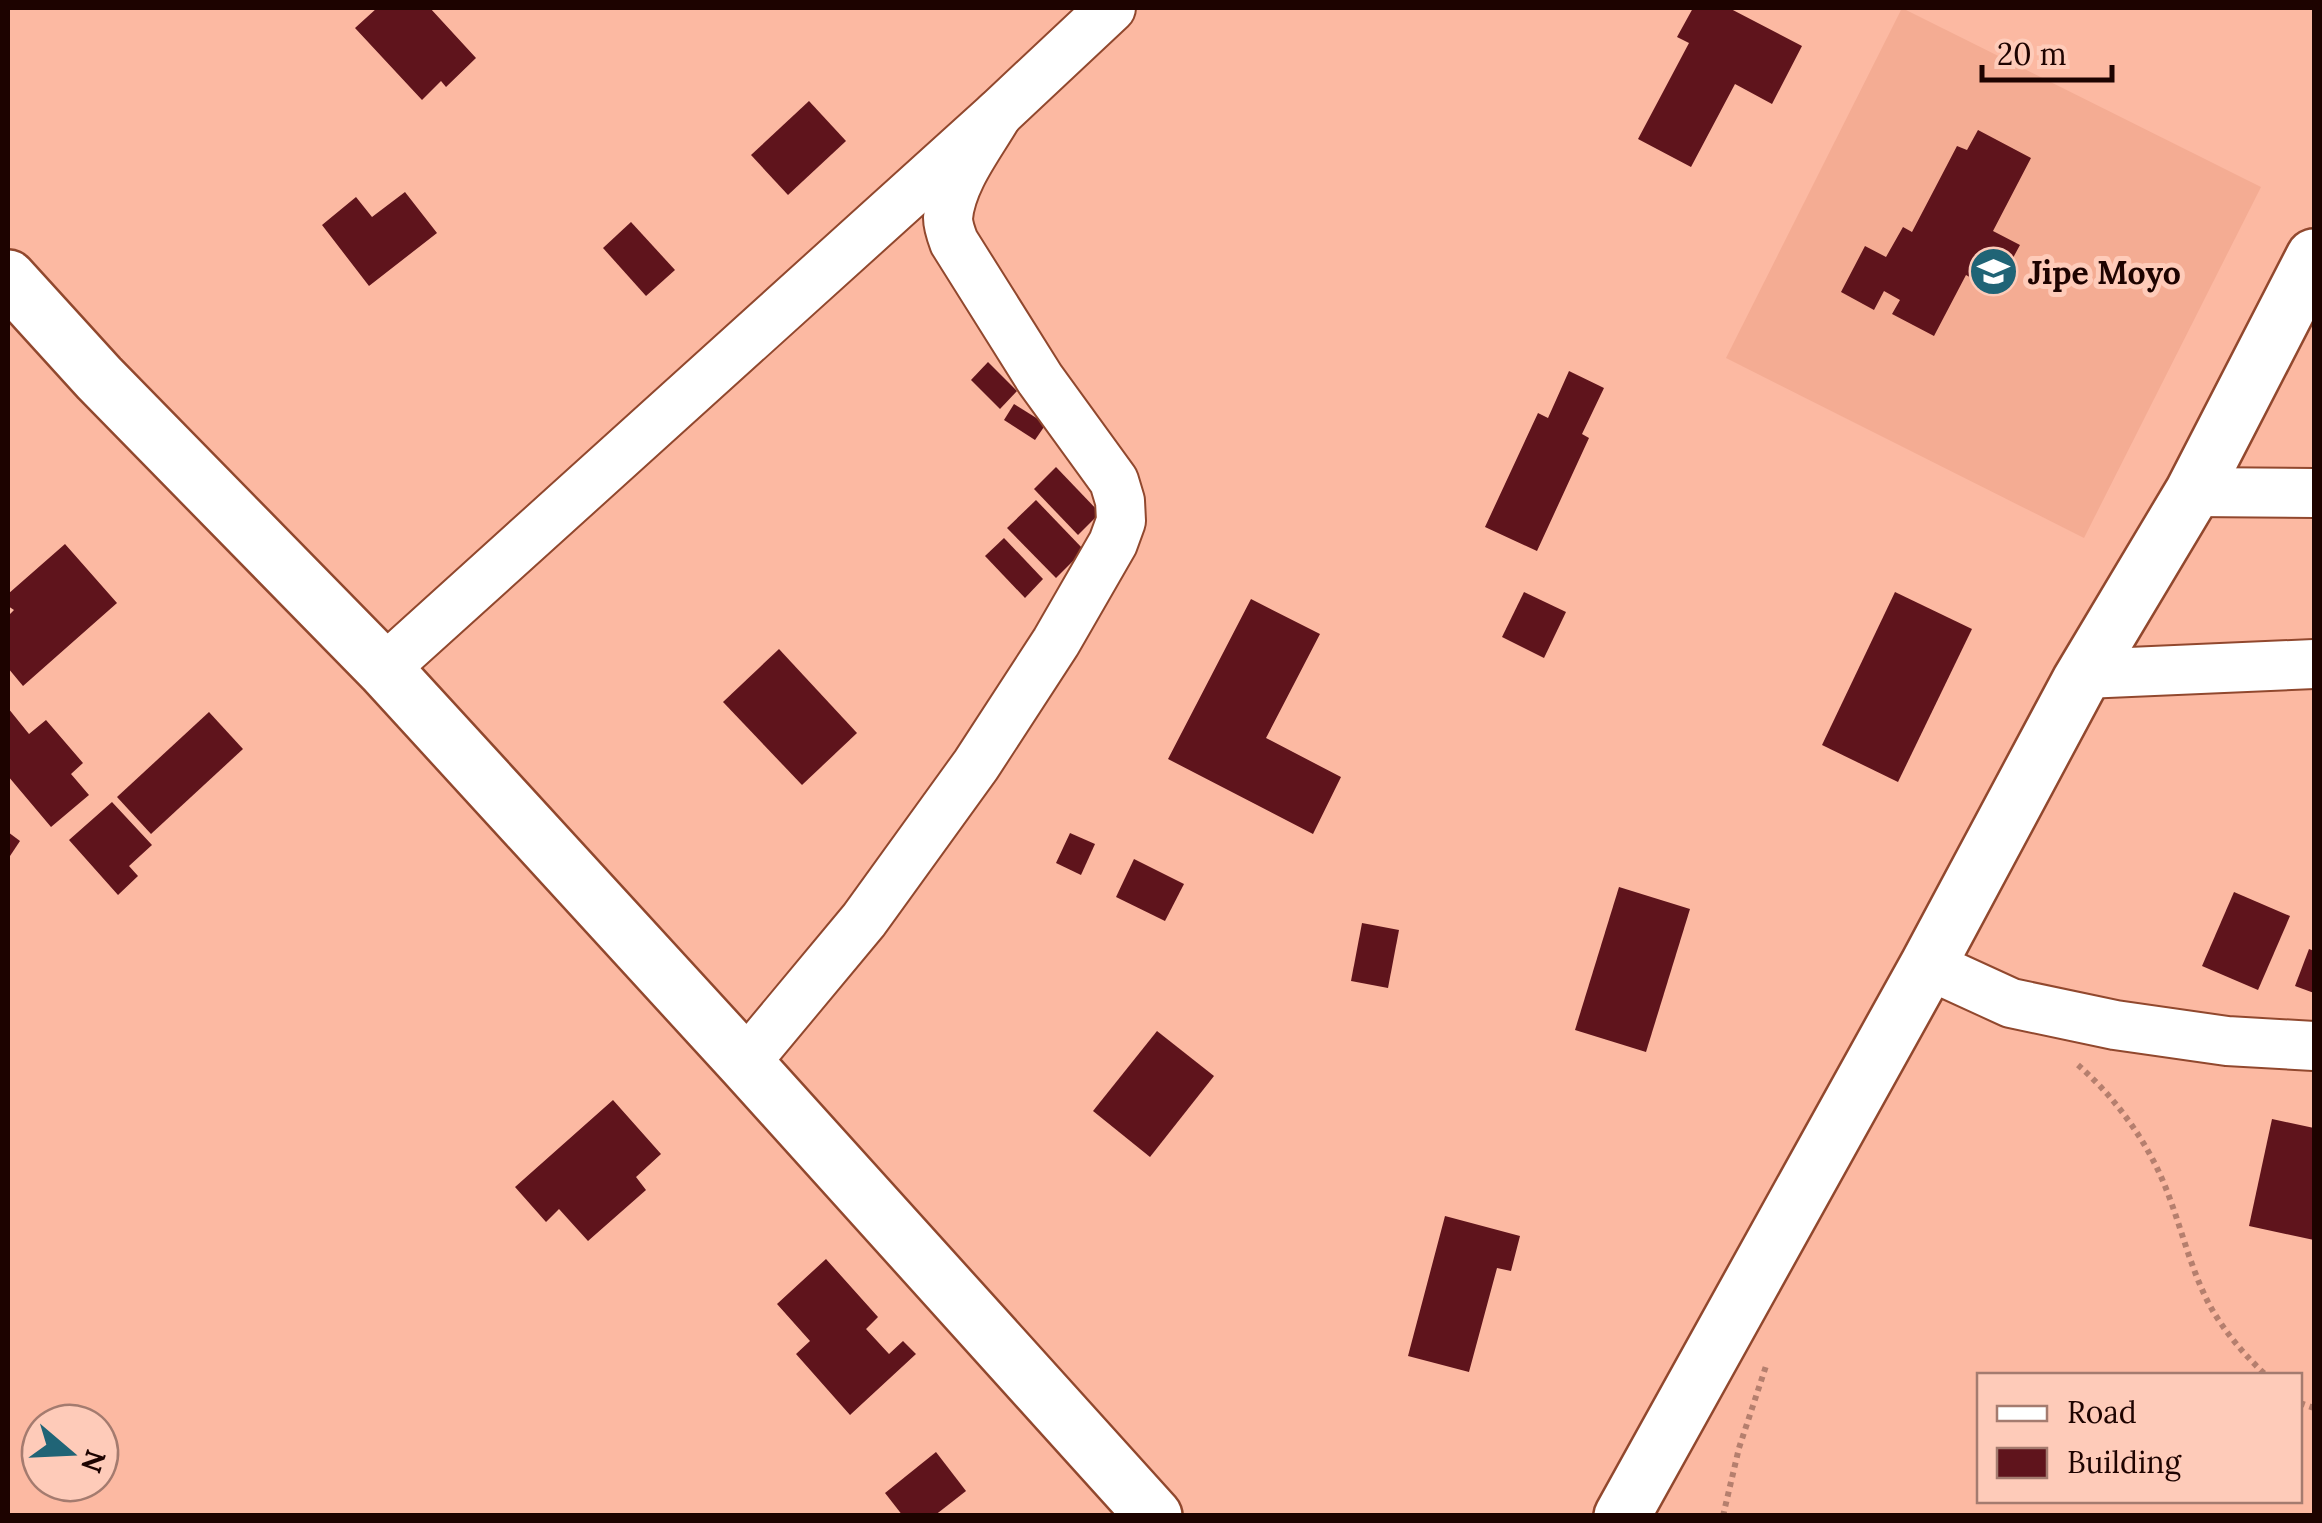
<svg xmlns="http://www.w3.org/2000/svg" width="2322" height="1523" viewBox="0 0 2322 1523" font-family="Lora,serif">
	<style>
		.built { fill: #f4ac93 }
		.building { fill: #5f141c }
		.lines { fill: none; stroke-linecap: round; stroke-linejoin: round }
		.minor-casing { stroke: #91482e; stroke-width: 52 }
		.tertiary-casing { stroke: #91482e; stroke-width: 60 }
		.secondary-casing { stroke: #91482e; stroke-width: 60 }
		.path { stroke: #b57f6e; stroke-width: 6; stroke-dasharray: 5 5; stroke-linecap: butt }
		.minor { stroke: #fff; stroke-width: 48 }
		.tertiary { stroke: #fff; stroke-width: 55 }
		.secondary { stroke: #fff; stroke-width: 55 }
		.labels { text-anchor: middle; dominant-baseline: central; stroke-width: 10; stroke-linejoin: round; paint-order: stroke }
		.poi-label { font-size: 32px; font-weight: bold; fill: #1d0300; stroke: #fecbb9; text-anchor: start }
	</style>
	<rect width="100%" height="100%" fill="#fcb9a2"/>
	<polygon class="built" points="1902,8 2261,187 2084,538 1726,358"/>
	<g class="building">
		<polygon points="377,8 430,8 476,58 446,87 441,81 422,100 355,28"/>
		<polygon points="1693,8 1729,8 1802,46 1772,104 1735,84 1691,167 1638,139 1689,43 1677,37"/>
		<polygon points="809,101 846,141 788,195 751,155"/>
		<polygon points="1978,130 2031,158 1993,231 2020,245 1995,291 1966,275 1934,336 1892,314 1900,300 1884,291 1874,310 1841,292 1865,246 1886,257 1903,227 1912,232 1957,146 1967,150"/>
		<polygon points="405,192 437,233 369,286 322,225 356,197 372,217"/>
		<polygon points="631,222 675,270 646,296 603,248"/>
		<polygon points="988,362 1017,391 1000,409 971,380"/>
		<polygon points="1569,371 1604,388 1582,434 1589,438 1537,551 1485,527 1538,413 1548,418"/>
		<polygon points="1014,404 1046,424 1035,440 1004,420"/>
		<polygon points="1056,467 1100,513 1078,535 1034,489"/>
		<polygon points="1036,500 1084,550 1056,578 1007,528"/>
		<polygon points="1004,538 1043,579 1025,598 985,556"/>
		<polygon points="65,544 117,603 23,686 8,668 8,616 14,610 8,606 8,594"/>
		<polygon points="1524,592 1566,612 1544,658 1502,637"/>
		<polygon points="1895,592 1972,629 1898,782 1822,745"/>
		<polygon points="1251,599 1320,634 1266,738 1341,777 1313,834 1168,759"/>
		<polygon points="779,649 857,733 802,785 723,702"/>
		<polygon points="8,708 29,734 46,720 83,763 71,774 89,795 51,827 8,776"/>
		<polygon points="209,712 243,749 151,834 117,797"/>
		<polygon points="112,802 152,845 129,866 138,876 118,895 69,840"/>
		<polygon points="8,832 20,841 8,859"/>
		<polygon points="1070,833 1095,844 1081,875 1056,863"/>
		<polygon points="1134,859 1184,884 1165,921 1116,897"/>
		<polygon points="1619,887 1690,909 1646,1052 1575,1030"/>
		<polygon points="2234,892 2290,916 2258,990 2202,966"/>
		<polygon points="1362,923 1399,930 1388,988 1351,981"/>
		<polygon points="2309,949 2314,951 2314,993 2295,986"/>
		<polygon points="1157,1031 1214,1076 1150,1157 1093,1111"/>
		<polygon points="613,1100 661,1154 636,1177 646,1190 588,1241 559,1209 546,1222 515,1187"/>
		<polygon points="2272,1119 2314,1128 2314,1240 2249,1226"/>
		<polygon points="1445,1216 1520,1236 1511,1271 1497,1268 1469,1372 1408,1356"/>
		<polygon points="826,1259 878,1317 866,1329 889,1354 903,1341 916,1354 850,1415 796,1354 810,1341 777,1304"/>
		<polygon points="936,1452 966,1491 934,1516 903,1516 885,1493"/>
	</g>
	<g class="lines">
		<defs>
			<g id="minor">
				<polyline points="2193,492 2314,493"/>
				<polyline points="384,669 998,114 1111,8"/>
				<polyline points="2084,674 2314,664"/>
				<polyline points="1928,965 2011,1003 2115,1025 2227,1041 2314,1046"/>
				<path d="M 745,1063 L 864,920 L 976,765 L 1056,642 L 1113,543 L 1121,521 L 1120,501 L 1114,481 L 1040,379 L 954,242 C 951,234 948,226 948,218 C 951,181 980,145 998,114"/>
			</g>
			<polyline id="tertiary" points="1622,1516 1928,965 2080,681 2193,492 2314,257"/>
			<polyline id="secondary" points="8,278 99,378 384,669 745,1063 1154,1516"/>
		</defs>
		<use href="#minor" class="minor-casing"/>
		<use href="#tertiary" class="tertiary-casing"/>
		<use href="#secondary" class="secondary-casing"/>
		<g class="path">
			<path d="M 2078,1065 C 2110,1093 2138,1129 2157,1168 C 2178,1211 2187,1262 2209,1304 C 2223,1330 2245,1356 2267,1376"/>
			<polyline points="2300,1403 2314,1408"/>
			<polyline points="1723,1516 1739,1448 1767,1363"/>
		</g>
		<use href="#minor" class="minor"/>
		<use href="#tertiary" class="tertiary"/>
		<use href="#secondary" class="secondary"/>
	</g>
	<defs>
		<symbol id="school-disc" viewBox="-11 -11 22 22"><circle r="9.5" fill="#206476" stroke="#fecbb9"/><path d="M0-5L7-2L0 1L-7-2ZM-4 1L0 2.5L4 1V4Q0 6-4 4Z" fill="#fff"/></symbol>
	</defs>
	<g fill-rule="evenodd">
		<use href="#school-disc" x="1966" y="244" width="55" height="55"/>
	</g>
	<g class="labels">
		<g class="poi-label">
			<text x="2028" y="272">Jipe Moyo</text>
		</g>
	</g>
	<rect width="2322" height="1523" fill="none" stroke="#1d0300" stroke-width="20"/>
	<rect x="1977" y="1373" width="325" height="130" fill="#fecbb9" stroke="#a47b6f" stroke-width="2.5"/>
	<rect x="1997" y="1406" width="50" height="15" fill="#ffffff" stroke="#a47b6f" stroke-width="2.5"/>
	<text x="2067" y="1423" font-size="30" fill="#1d0300">Road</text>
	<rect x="1997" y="1448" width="50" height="30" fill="#5f141c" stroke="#a47b6f" stroke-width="2.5"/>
	<text x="2067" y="1473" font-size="30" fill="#1d0300">Building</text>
	<g transform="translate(70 1453) rotate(109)"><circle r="48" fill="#fecbb9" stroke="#a47b6f" stroke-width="2.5"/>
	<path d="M0-8L18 38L0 25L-18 38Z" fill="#206476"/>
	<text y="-15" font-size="28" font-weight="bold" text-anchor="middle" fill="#1d0300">N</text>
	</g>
	<path d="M1982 65v15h130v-15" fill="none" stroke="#1d0300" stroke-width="5"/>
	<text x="1997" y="65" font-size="30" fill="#1d0300" stroke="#fecbb9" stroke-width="8" paint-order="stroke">20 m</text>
</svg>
